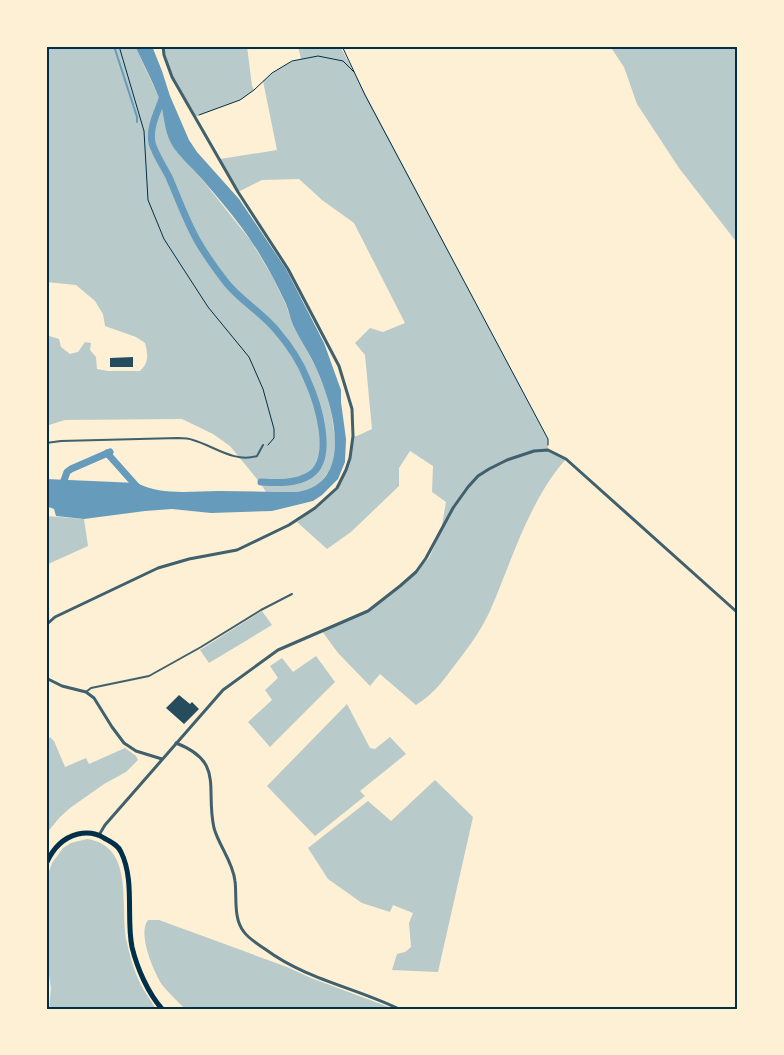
<svg xmlns="http://www.w3.org/2000/svg" width="784" height="1055" viewBox="0 0 784 1055" font-family="Montserrat,sans-serif">
	<style>
		.green { fill: #b9caca }
		.water { fill: #669bbc }
		.lines { fill: none; stroke-linecap: round; stroke-linejoin: round }
		.stream { stroke: #669bbc; stroke-width: 2 }
		.canal { stroke: #669bbc; stroke-width: 7 }
		.building { fill: #264d5e }
		.path { stroke: #003049; stroke-width: 1 }
		.service { stroke: #3f606c; stroke-width: 2 }
		.minor { stroke: #3f606c; stroke-width: 3 }
		.primary { stroke: #003049; stroke-width: 5 }
		.neatline { fill: none; stroke: #003049; stroke-width: 2 }
	</style>
	<rect width="100%" height="100%" fill="#fdf0d5"/>
	<g class="green">
		<path d="M 46,46 L 135,46 L 160,100 L 173,146 L 201,178 L 251,241 L 273,278 L 286,305 L 293,325 L 316,368 L 326,392 L 331,412 L 336,444 L 335,458 L 329,471 L 321,482 L 308,491 L 297,492 L 266,492 L 261,484 L 230,446 L 213,434 L 182,419 L 65,420 L 46,426 L 46,335 L 59,339 L 61,347 L 70,354 L 78,352 L 85,342 L 91,343 L 90,350 L 96,357 L 97,369 L 108,371 L 140,371 C 149,362 148,355 145,343 L 136,337 L 105,326 L 103,314 L 95,301 L 76,285 L 46,282 Z"/>
		<polygon points="163,46 247,46 252,86 254,90 240,100 194,117 172,77"/>
		<path d="M 298,46 L 340,46 L 548,439 L 548,450 L 566,459 C 528,502 512,561 489,613 C 479,634 465,652 451,670 C 439,686 433,694 416,705 L 380,674 L 370,686 L 338,653 L 322,631 L 345,622 L 379,604 L 429,558 L 441,531 L 446,502 L 432,492 L 433,466 L 410,451 L 399,468 L 399,486 L 351,532 L 327,549 L 297,522 C 316,507 337,494 346,471 C 350,460 351,447 353,436 L 357,436 L 372,429 L 365,355 L 355,343 L 370,328 L 383,332 L 405,323 L 354,223 L 322,200 L 299,179 L 262,180 L 238,192 L 220,159 L 277,150 L 263,81 C 274,71 287,62 301,59 Z"/>
		<polygon points="610,46 738,46 738,244 679,168 637,104 624,67"/>
		<polygon points="46,516 84,519 88,546 46,565"/>
		<polygon points="262,611 272,625 209,663 200,650"/>
		<polygon points="316,656 335,682 270,747 248,722 272,700 265,690 278,678 270,666 282,658 293,672"/>
		<polygon points="347,704 370,748 375,749 390,737 406,754 360,791 365,796 315,836 267,786"/>
		<polygon points="50,737 54,741 65,767 86,758 89,764 125,748 136,756 138,760 126,772 104,784 70,808 60,817 46,834 46,743"/>
		<polygon points="435,780 473,817 438,972 392,970 397,954 405,952 411,947 409,923 413,913 393,905 390,912 362,903 328,879 308,848 368,801 391,821"/>
		<path d="M 87,839 C 136,846 119,908 127,943 C 130,956 134,971 140,983 C 144,992 151,1000 156,1009 L 49,1009 L 51,988 L 46,956 L 46,880 L 52,863 L 63,848 L 71,843 Z"/>
		<path d="M 148,920 L 159,920 L 287,967 L 311,978 L 394,1009 L 185,1009 C 178,1002 170,994 163,986 C 154,973 137,933 148,920 Z"/>
	</g>
	<path class="water" d="M 135,46 L 152,46 L 162,71 L 170,96 L 189,140 L 197,152 L 239,199 L 286,269 L 324,343 L 341,390 L 341,402 L 346,439 L 345,462 L 338,479 L 322,495 L 313,501 L 272,511 L 211,513 L 172,509 L 145,511 L 84,519 L 56,516 L 54,509 L 46,506 L 46,479 L 137,483 C 162,496 191,491 218,491 C 244,491 270,492 297,492 C 356,483 333,405 316,368 C 310,354 300,340 293,325 C 290,318 289,311 286,304 C 274,278 259,251 242,228 C 230,212 216,195 202,179 C 192,167 180,158 172,145 C 163,129 165,114 159,98 C 152,80 143,63 135,46 Z"/>
	<g class="lines">
		<polyline class="stream" points="114,46 137,117 137,122"/>
		<g class="canal">
			<path d="M 163,96 C 158,112 149,126 152,143 C 155,154 164,167 169,177 C 178,198 186,220 197,240 C 205,254 215,268 225,281 C 239,300 262,312 277,331 C 289,345 300,361 307,379 C 317,401 336,458 310,475 C 296,484 277,483 261,482"/>
			<polyline points="107,453 139,489"/>
			<polyline points="61,489 67,472 71,469 110,452"/>
		</g>
	</g>
	<g class="building">
		<polygon points="133,357 133,367 110,367 110,358"/>
		<polygon points="179,695 190,704 192,702 199,709 184,724 166,708"/>
	</g>
	<g class="lines">
		<g class="path">
			<polyline points="119,46 144,131 148,200 164,239 208,307 249,357 263,389 274,429 274,438 268,445"/>
			<polyline points="342,46 365,95 548,439 548,445"/>
			<polyline points="199,115 240,100 254,90 272,73 292,61 318,56 343,61 354,72"/>
		</g>
		<g class="service">
			<path d="M 46,443 L 61,441 L 178,438 C 183,438 188,438 193,440 C 214,446 234,463 257,456 L 263,445"/>
			<polyline points="86,692 91,688 149,676 201,647 261,610 292,594"/>
		</g>
		<g class="minor">
			<polyline points="46,625 55,617 158,568 189,559 237,550 289,525 315,508 337,488 346,470 350,458 353,436 352,409 339,366 288,269 238,192 172,77 164,55 163,46"/>
			<polyline points="46,678 62,686 86,692 94,698 112,727 124,743 136,751 162,759"/>
			<path d="M 176,743 C 225,762 205,788 214,828 C 219,846 233,862 235,881 C 237,896 233,919 244,932 C 249,939 258,944 265,949 C 307,980 354,987 399,1009"/>
			<polyline points="99,835 105,825 223,690 278,650 368,611 400,586 416,572 426,558 453,508 468,487 478,476 489,469 507,460 534,451 548,450 566,459 738,613"/>
		</g>
		<path class="primary" d="M 46,864 C 52,850 62,838 78,834 C 87,832 96,833 104,838 C 111,842 118,845 121,852 C 135,880 126,918 132,947 C 137,968 148,993 162,1009"/>
	</g>
	<rect width="784" height="1055" fill="none" stroke="#fdf0d5" stroke-width="95"/>
	<rect x="48" y="48" width="688" height="960" class="neatline"/>
</svg>
